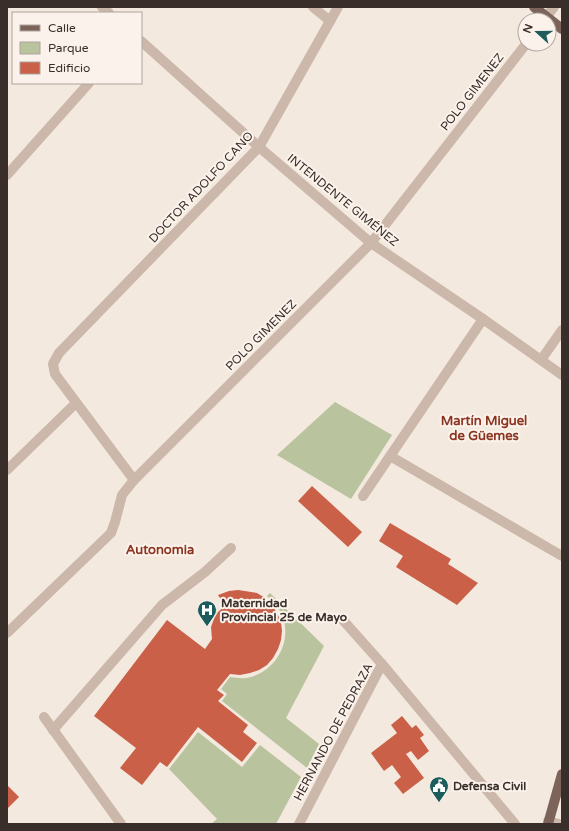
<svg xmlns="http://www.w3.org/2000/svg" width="569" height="831" viewBox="0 0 569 831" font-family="'Varela Round',sans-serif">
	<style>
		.green { fill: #b9c39e }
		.building { fill: #c96047 }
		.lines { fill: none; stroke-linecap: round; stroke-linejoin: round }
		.minor { stroke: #ccb8aa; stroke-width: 10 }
		.major { stroke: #7c645a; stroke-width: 10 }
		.labels { text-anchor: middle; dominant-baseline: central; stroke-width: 4; stroke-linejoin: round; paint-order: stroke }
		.street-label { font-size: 12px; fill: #3a2e2a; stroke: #fbf3eb }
		.poi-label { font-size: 12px; font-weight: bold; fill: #3a2e2a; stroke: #fbf3eb; text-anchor: start }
		.neighbourhood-label { font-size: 13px; font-weight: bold; fill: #8b3420; stroke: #fbf3eb }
	</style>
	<rect width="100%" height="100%" fill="#f4e9df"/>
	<g class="green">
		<polygon points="335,402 392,435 351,499 277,455"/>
		<path d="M 270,593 L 324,646 L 286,718 L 319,744 L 307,768 L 222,701 L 227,694 L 221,689 L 230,677 C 237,678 244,679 251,677 C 275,670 290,645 284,621 C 282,611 275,603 267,596 Z"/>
		<polygon points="198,732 242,767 260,745 301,777 276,824 211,824 217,819 169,769"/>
	</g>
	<g class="building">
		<polygon points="312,486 362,532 348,547 298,501"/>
		<polygon points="390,523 451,559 448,564 478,583 457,605 396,567 403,556 379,541"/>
		<polygon points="238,590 257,593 265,598 272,605 277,613 281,622 282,631 281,640 278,649 273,658 267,665 259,670 250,673 240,675 230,674 217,690 224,695 218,701 248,725 243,732 257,743 242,762 198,727 167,767 160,762 142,785 120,768 136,748 94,716 167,620 205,649 212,639 211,627 214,619 218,612 225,606 218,595 229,591"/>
		<polygon points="402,716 412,728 416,725 424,735 420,738 429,751 418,760 411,751 406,754 424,778 403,794 394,783 401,777 392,765 384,771 371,753 397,733 391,725"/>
		<polygon points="7,785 19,797 7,809"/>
	</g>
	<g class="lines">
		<g class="minor">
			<polyline points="102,7 109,13"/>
			<polyline points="313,7 330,21"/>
			<polyline points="544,20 554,7"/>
			<polyline points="141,41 259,147 371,243 483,319 562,375"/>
			<polyline points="7,175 89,83"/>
			<polyline points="541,360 562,330"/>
			<polyline points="390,456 562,556"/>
			<polyline points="7,470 76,403"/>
			<polyline points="134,480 55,374 53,364 59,353 259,147 338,7"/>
			<polyline points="363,496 483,319"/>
			<polyline points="342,619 382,664 515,824"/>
			<polyline points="7,633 111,533 115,522 122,495 134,480 371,243 526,44"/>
			<polyline points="44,717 121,824"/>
			<polyline points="53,730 162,605 205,572 231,548"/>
			<polyline points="548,821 559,824"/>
			<polyline points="299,824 382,664"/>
		</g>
		<g class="major">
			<polyline points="534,7 562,29"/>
			<polyline points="548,824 562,774"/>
		</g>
	</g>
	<defs>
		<symbol id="hospital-pin" viewBox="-11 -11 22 30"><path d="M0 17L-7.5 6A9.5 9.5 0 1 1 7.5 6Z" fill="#1d5c5d" stroke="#fbf3eb"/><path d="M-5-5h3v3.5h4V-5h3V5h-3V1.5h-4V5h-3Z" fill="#fff"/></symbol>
		<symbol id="civic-pin" viewBox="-11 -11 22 30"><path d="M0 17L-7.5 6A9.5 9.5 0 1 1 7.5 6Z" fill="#1d5c5d" stroke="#fbf3eb"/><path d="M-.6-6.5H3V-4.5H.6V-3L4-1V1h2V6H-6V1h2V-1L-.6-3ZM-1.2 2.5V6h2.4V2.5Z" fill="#fff"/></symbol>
	</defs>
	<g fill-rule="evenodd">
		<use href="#hospital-pin" x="196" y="599" width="22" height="30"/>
		<use href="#civic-pin" x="428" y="775" width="22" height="30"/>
	</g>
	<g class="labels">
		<g class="street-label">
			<text transform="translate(472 92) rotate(-52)">POLO GIMENEZ</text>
			<text transform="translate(201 187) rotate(-47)">DOCTOR ADOLFO CANO</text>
			<text transform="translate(343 200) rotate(39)">INTENDENTE GIMÉNEZ</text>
			<text transform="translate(261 335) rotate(-45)">POLO GIMENEZ</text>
			<text transform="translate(333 732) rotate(-62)">HERNANDO DE PEDRAZA</text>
		</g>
		<g class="poi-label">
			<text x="221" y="603">Maternidad<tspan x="221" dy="14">Provincial 25 de Mayo</tspan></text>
			<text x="453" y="786">Defensa Civil</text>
		</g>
		<g class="neighbourhood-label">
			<text x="484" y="421">Martín Miguel<tspan x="484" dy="15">de Güemes</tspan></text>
			<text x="160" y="550">Autonomia</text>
		</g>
	</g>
	<rect width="569" height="831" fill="none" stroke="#3a2e2a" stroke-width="16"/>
	<rect x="12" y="12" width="130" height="72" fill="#fbf3eb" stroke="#aea49e"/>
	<rect x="20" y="25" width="20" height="6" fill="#7c645a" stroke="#aea49e"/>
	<text x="48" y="32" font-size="12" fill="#3a2e2a">Calle</text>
	<rect x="20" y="42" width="20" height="12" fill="#b9c39e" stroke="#aea49e"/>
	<text x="48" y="52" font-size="12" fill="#3a2e2a">Parque</text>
	<rect x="20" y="62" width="20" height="12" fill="#c96047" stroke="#aea49e"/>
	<text x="48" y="72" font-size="12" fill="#3a2e2a">Edificio</text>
	<g transform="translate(537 32) rotate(291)"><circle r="19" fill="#fbf3eb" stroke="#aea49e"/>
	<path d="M0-3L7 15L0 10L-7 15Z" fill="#1d5c5d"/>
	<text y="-6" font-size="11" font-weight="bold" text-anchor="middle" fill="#3a2e2a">N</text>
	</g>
</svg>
